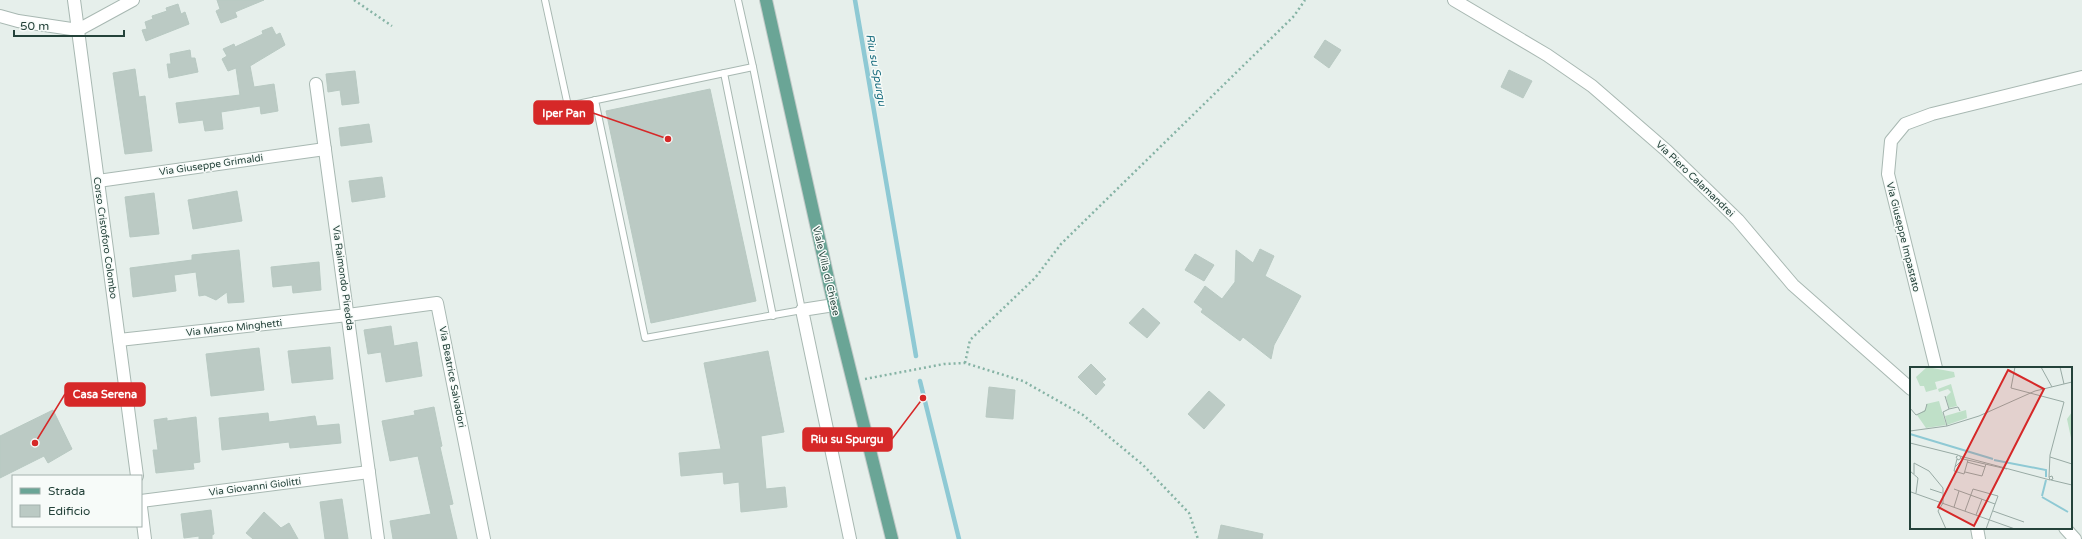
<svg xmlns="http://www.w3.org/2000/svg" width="2082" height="539" viewBox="0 0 2082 539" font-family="'Varela Round',sans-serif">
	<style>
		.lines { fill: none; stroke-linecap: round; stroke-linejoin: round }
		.stream { stroke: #8ec9d4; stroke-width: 4.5 }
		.building { fill: #bbcac4; stroke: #b8c9c2 }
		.service-casing { stroke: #a8b8b2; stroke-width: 8 }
		.minor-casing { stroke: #a8b8b2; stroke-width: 14 }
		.tertiary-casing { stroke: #a8b8b2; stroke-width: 14 }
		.primary-casing { stroke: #c2cac8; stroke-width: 14 }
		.path { stroke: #86b3a5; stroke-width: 2.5; stroke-dasharray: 2 3; stroke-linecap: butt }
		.service { stroke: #fff; stroke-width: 6 }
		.minor { stroke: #fff; stroke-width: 12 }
		.tertiary { stroke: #fff; stroke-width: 12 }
		.primary { stroke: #6aa596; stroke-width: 12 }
		.labels { text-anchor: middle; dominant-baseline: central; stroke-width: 3; stroke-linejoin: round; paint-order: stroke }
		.street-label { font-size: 10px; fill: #24423a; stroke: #f7fbf9 }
		.water-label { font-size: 11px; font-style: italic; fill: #1c6f80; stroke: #f7fbf9 }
		.inset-river { fill: none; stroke: #8ec9d4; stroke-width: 2 }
		.inset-road { fill: none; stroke: #98aaa4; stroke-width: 1 }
		.view { fill: #d62828; fill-opacity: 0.15; stroke: #d62828; stroke-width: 2 }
		.inset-edge { fill: none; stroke: #24423a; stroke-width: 2 }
		.leader { fill: none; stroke: #d62828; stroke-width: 1.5 }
		.callout-dot { fill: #d62828; stroke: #f7fbf9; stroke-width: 1.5 }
		.callout { fill: #d62828; stroke: #d62828; stroke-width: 1.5 }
		.callout-label { font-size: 11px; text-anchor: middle; font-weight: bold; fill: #fff }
	</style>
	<rect width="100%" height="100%" fill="#e6efeb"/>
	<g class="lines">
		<g class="stream">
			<polyline points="855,0 916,356"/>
			<polyline points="920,381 959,539"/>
		</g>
	</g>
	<g class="building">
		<polygon points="217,0 264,0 235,12 237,17 221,23 216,11 220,9"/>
		<polygon points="178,4 181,14 185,12 189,24 146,41 142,30 147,29 145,22 153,19 152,16 167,11 166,8"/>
		<polygon points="272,27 276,35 280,33 285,45 250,66 254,87 274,84 278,111 261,114 260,106 221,112 223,129 205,131 203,120 179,123 176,103 240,95 236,68 228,71 222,59 227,56 223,49 234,44 235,47 263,34 262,31"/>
		<polygon points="1325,40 1341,50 1329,68 1314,57"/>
		<polygon points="190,50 191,58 195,58 198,72 169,78 167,64 171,64 170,54"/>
		<polygon points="135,69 139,97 145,96 152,151 125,154 113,73"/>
		<polygon points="1509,70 1532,81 1523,98 1501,87"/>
		<polygon points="355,71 359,103 342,105 340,90 328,92 326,74"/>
		<polygon points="710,89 756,301 651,323 606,111"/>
		<polygon points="369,124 372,142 341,146 339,128"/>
		<polygon points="382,177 385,197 352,202 349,181"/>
		<polygon points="237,191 242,221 193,229 188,200"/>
		<polygon points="154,193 159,234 130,237 125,197"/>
		<polygon points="1260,249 1274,256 1265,276 1301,296 1274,345 1271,359 1243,337 1240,341 1201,312 1203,309 1194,302 1205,286 1222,299 1235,282 1236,250 1253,263"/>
		<polygon points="239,250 244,302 228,303 227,292 216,300 205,295 199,296 196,272 174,275 176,291 133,297 130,268 192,260 192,255"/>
		<polygon points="1195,254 1214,265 1204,281 1185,270"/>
		<polygon points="319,262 321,290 293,293 292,285 273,287 271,267"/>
		<polygon points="1143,308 1160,323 1147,338 1129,323"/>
		<polygon points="391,326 394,346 417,342 422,376 386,382 381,352 368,354 364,330"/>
		<polygon points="330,347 333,379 292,383 288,351"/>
		<polygon points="259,348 264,390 211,396 206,354"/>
		<polygon points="768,351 784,432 761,436 766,489 785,487 787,507 741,512 739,482 724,484 723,472 681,476 679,453 721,449 704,363"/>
		<polygon points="1091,364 1106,379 1102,382 1105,385 1096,395 1078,377"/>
		<polygon points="989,387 1015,390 1013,419 986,417"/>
		<polygon points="1209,391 1225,405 1204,429 1188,414"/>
		<polygon points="434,407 442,446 440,447 453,504 449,505 457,539 393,539 390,521 431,514 418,456 390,461 382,421 415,415 414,411"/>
		<polygon points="53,410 72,449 48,463 44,456 0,478 0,436"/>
		<polygon points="268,413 269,422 315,416 317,426 339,424 341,443 290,448 289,442 222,450 219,418"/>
		<polygon points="196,417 200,462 193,463 194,469 156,473 153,450 158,450 154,420 167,418 167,421"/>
		<polygon points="342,499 348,539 325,539 320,502"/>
		<polygon points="211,510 214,534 212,535 212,539 199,539 199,536 184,538 181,514"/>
		<polygon points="264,512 281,528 289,523 298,539 253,539 246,533"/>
		<polygon points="1221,525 1263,534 1262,539 1218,539"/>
	</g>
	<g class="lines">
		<defs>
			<g id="service">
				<polyline points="545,0 568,106 753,67"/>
				<polyline points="724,73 773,316"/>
				<polyline points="595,100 645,338 802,310 753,67 738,0"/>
			</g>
			<g id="minor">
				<polyline points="1454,0 1547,55 1592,86 1667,151 1738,220 1793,285 1911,389"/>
				<polyline points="0,16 18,21 78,30 133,0"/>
				<polyline points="316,84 378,539"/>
				<polyline points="98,181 325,149"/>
				<polyline points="834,305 802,310 850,539"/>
				<polyline points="119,340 348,315 437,303 484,539"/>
				<polyline points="1936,368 1888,174 1891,141 1905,124 1932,114 2082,77"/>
				<polyline points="141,501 369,472"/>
				<polyline points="1977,528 1979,539"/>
				<polyline points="2065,528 2075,539"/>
			</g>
			<g id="tertiary">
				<polyline points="74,0 137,476"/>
				<polyline points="141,507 145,539"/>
			</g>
			<polyline id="primary" points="766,0 834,305 892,539"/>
		</defs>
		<use href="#service" class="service-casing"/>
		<use href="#minor" class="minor-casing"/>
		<use href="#tertiary" class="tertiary-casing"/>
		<use href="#primary" class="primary-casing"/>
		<g class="path">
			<polyline points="354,0 392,26"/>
			<polyline points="965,363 970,340 1035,278 1061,244 1294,16 1305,0"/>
			<polyline points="865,379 944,364 965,363 1023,381 1083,415 1143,465 1189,513 1198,539"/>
		</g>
		<use href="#service" class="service"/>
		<use href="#minor" class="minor"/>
		<use href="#tertiary" class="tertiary"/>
		<use href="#primary" class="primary"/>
	</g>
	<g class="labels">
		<g class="street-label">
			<text transform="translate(211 165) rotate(-8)">Via Giuseppe Grimaldi</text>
			<text transform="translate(1695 179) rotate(44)">Via Piero Calamandrei</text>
			<text transform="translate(1903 237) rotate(76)">Via Giuseppe Impastato</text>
			<text transform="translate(105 238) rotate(82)">Corso Cristoforo Colombo</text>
			<text transform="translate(826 271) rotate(77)">Viale Villa di Chiese</text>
			<text transform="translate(343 278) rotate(82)">Via Raimondo Piredda</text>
			<text transform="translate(234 328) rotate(-6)">Via Marco Minghetti</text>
			<text transform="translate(452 377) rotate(79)">Via Beatrice Salvadori</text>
			<text transform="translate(255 487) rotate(-7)">Via Giovanni Giolitti</text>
		</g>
		<g class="water-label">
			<text transform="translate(876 70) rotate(80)">Riu su Spurgu</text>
		</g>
	</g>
	<g transform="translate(1910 367)">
		<rect width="162" height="162" fill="#e6efeb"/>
		<path d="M 17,0 L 44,5 L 45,10 L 25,15 L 27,22 L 16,25 L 14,19 L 10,19 L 6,10 ZM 41,17 L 47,39 L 39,41 L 36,30 L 41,25 L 38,22 L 29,25 L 28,22 ZM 29,34 L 36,58 L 16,61 L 7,48 L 16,42 L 16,37 ZM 56,43 L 57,51 L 37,58 L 35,49 ZM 162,45 L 162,71 L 161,71 L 157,52 Z" fill="#bfe0c8"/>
		<path class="inset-river" d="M 0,67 L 83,92M 84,93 L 136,103 L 136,110M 132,129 L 136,113M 132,130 L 158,145"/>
		<path class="inset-road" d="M 105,0 L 101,21 L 154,35 L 140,88 L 139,110M 131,0 L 142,20M 150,0 L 154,17M 35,29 L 39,42 L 48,40 L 50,44M 0,41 L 6,48 L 15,44 L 17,37M 37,59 L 33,45 L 39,42M 0,64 L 37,59 L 69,49 L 125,24 L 162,15M 0,76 L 48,88M 50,89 L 140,113M 140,90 L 162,97M 51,91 L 49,88 L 46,90 L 48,93 L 54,90M 47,92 L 44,104 L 54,107 L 58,93M 57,95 L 75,100M 45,100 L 53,92 L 97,102M 0,104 L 8,111 L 6,126M 55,105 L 72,109 L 76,97M 4,107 L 4,96 L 19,104 L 33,121 L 33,136M 142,109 L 143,112 L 140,113 L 139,110 ZM 141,113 L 162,118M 20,122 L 32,126M 44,122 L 85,137M 1,125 L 105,162M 33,136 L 28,144 L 36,162M 44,140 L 49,124M 55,144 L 63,122 L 88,129 L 76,162M 83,144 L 114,155M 66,148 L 72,132"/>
		<path class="view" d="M 98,3 L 134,22 L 64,159 L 28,140 Z"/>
		<rect width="162" height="162" class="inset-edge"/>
	</g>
	<path class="leader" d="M668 139L593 113M35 443L65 394M923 398L892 439"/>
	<g class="callout-dot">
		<circle cx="668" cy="139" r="4"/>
		<circle cx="35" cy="443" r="4"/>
		<circle cx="923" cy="398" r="4"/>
	</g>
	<g class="callout">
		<rect x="534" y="101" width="59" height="23" rx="4"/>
		<rect x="65" y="383" width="80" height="23" rx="4"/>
		<rect x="803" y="428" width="89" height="23" rx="4"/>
	</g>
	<g class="callout-label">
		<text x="564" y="117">Iper Pan</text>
		<text x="105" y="398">Casa Serena</text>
		<text x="847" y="443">Riu su Spurgu</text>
	</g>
	<rect x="12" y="475" width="130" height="52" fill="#f7fbf9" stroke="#a3b1ad"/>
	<rect x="20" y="488" width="20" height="6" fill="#6aa596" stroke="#a3b1ad"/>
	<text x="48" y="495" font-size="12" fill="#24423a">Strada</text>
	<rect x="20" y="505" width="20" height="12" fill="#bbcac4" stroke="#a3b1ad"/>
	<text x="48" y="515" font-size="12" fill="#24423a">Edificio</text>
	<path d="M14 30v6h110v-6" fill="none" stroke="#24423a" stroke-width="2"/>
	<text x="20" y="30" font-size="12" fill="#24423a" stroke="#f7fbf9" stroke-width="3" paint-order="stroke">50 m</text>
</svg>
